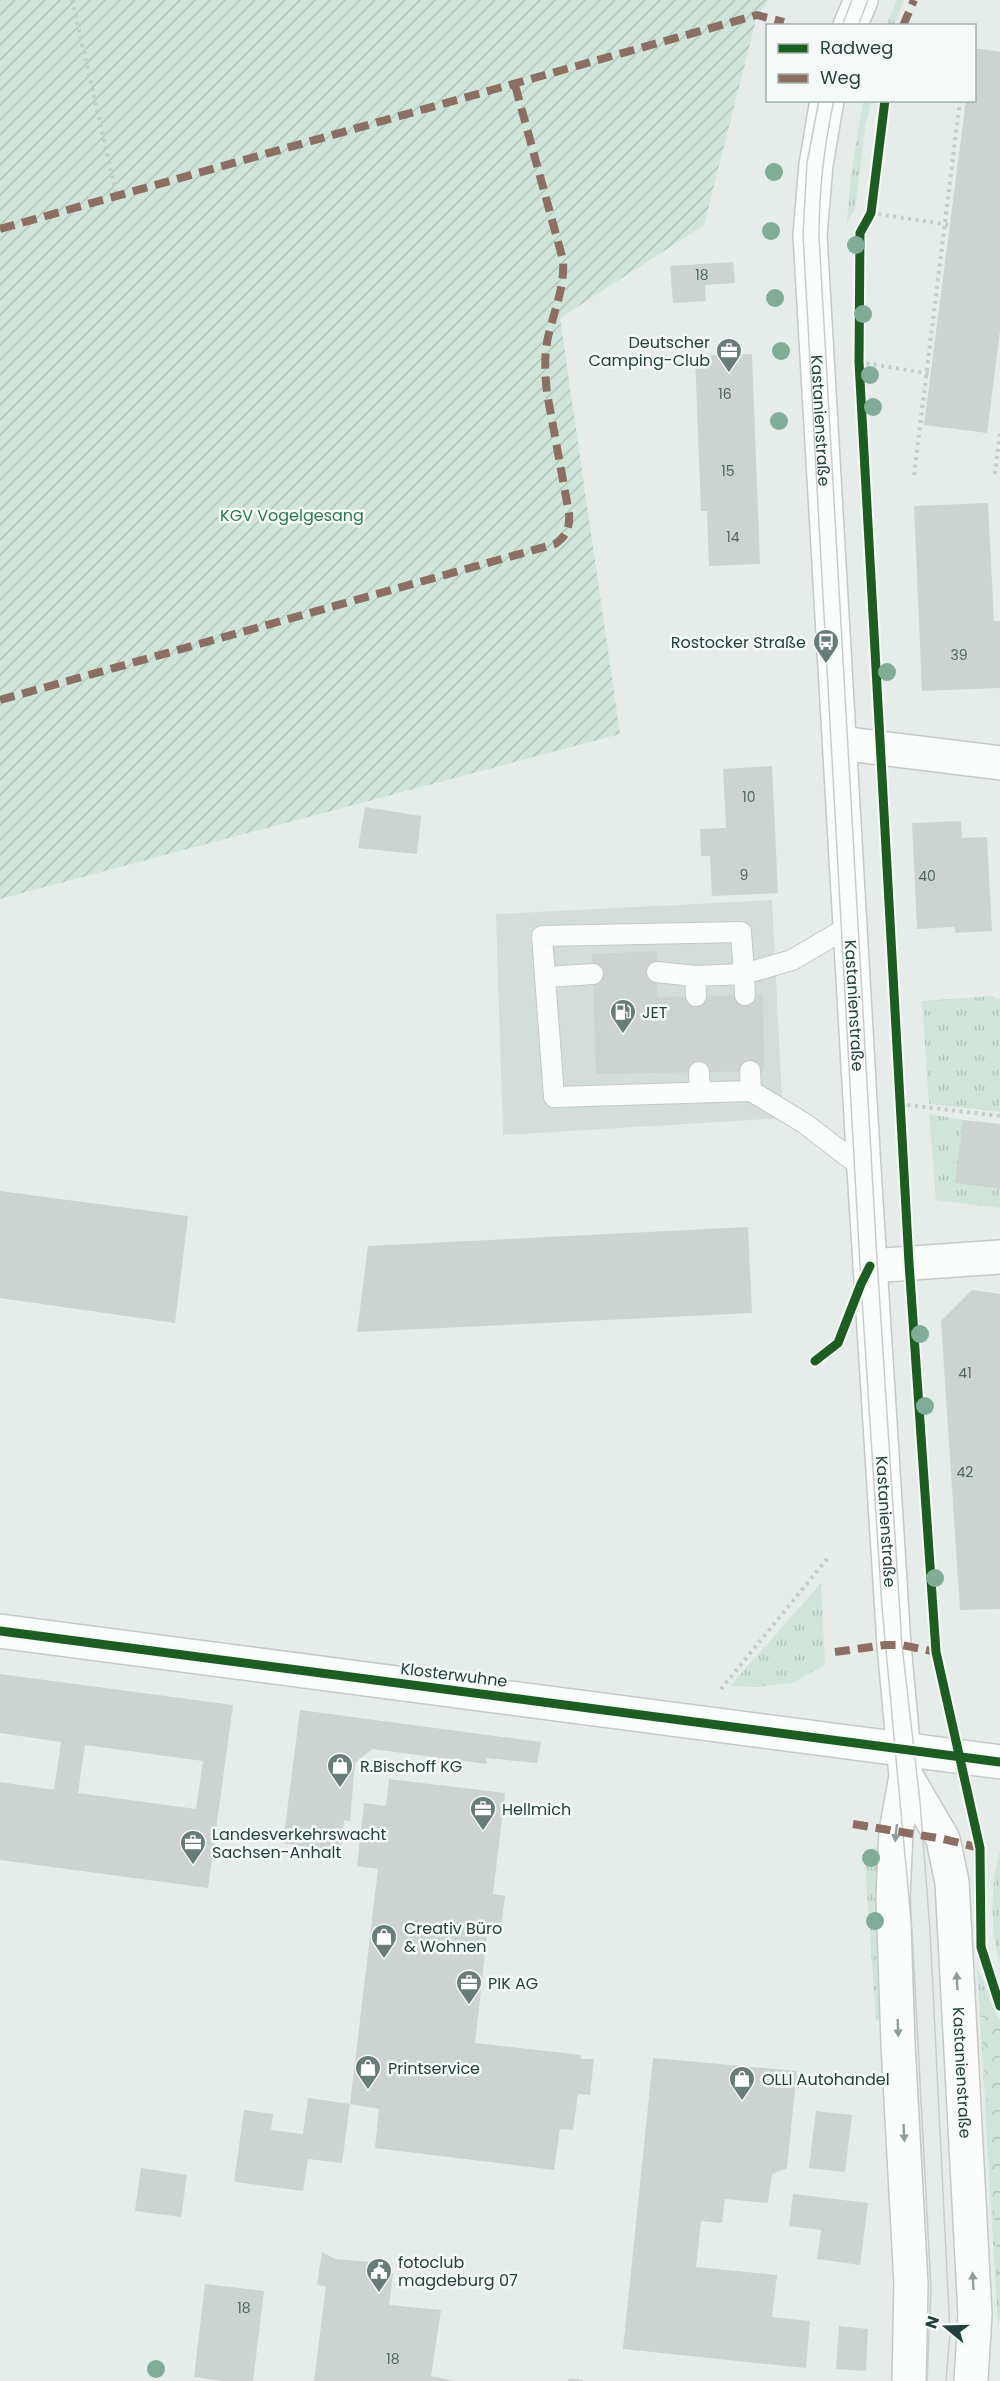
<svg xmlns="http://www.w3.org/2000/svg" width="1000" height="2381" viewBox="0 0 1000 2381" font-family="Poppins,sans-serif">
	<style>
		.built { fill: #d4ddda }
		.grass { fill: url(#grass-tufts) }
		.park { fill: url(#park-crowns) }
		.garden { fill: url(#garden-furrows) }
		.building { fill: #cdd3d1; fill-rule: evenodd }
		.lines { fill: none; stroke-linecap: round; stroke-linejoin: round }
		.service-casing { stroke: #c3c9c7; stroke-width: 22 }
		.minor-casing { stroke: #c3c9c7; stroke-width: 36 }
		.secondary-casing { stroke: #c2c9c7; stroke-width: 36 }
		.path { stroke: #c2ccca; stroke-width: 4; stroke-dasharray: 3 4.5; stroke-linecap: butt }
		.service { stroke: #fbfcfc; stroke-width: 20 }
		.minor { stroke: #fbfcfc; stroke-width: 33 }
		.secondary { stroke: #fbfcfc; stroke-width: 33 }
		.tram { stroke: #c8cdcb; stroke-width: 1.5 }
		.quiet { stroke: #8d6e63; stroke-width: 8; stroke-dasharray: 15 8; stroke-linecap: butt }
		.cycleway-casing { stroke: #f5faf8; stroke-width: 13 }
		.cycleway { stroke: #1b5e20; stroke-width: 9 }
		.tree { fill: #7fad98 }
		.oneway { fill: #8f9e9c }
		.labels { text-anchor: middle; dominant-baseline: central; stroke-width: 5; stroke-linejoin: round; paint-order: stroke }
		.number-label { font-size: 14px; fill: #4e6663 }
		.poi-label { font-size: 16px; fill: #23413d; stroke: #f5faf8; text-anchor: start }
		.street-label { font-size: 16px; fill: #23413d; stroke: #f5faf8 }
		.park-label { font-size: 16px; fill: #2b7954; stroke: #f5faf8 }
	</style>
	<defs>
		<pattern id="grass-tufts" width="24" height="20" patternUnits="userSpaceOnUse" patternTransform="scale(1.5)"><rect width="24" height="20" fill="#cfe5d9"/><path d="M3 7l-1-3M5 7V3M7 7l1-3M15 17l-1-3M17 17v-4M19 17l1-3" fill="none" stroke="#b1c6bb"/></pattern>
		<pattern id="park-crowns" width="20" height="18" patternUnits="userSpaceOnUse" patternTransform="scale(1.5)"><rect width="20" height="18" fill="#cfe5d9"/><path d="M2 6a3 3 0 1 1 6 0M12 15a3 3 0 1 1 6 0" fill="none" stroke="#b1c6bb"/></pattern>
		<pattern id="garden-furrows" width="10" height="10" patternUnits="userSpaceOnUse" patternTransform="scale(1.5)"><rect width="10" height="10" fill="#cfe5d9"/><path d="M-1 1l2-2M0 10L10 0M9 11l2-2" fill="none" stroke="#b1c6bb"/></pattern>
	</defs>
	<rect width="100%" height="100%" fill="#e6ecea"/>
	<polygon class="built" points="772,900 783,1118 503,1135 496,914"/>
	<g class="grass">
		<polygon points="897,0 904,0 894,25 886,25"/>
		<polygon points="863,101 871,101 865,129 855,210 847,222 851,175"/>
		<polygon points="993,996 996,999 1000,999 1000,1112 929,1104 922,1001"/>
		<polygon points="929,1114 963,1120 956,1183 1000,1189 1000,1208 936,1200"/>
		<polygon points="821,1583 825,1665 792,1683 755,1687 730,1686"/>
		<polygon points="877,1847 888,2020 876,2020 864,1850"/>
		<path d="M 1000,1852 L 1000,1963 C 990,1935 990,1880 1000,1852 Z"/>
		<polygon points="977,1966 1000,2023 1000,2317 998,2328"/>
	</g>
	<polygon class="park" points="981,2016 1000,2019 1000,2304"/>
	<polygon class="garden" points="0,0 769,0 757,16 704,225 560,318 620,734 0,899"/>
	<g class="building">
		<polygon points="974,48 1000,52 1000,331 987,433 924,425 966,100 974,100"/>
		<polygon points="733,262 735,283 705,285 706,301 673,303 670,266"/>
		<polygon points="752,354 760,564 709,566 707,511 701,511 695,356"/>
		<polygon points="988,503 994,621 1000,621 1000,688 922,691 914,506"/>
		<polygon points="772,766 778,893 712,896 710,856 701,856 700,829 726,828 723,769"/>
		<polygon points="365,807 421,816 417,854 358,848"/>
		<polygon points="961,821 962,838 987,837 992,931 956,933 954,927 917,929 912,823"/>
		<polygon points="657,951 657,997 763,995 764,1071 596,1074 592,954"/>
		<polygon points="963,1120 1000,1124 1000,1189 955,1183"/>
		<polygon points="0,1191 188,1216 175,1323 0,1298"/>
		<polygon points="748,1227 752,1313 357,1332 368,1246"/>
		<polygon points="972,1290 1000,1294 1000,1609 960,1610 941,1321"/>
		<path d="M 0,1674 L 233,1705 L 208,1888 L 0,1860 L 0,1782 L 54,1790 L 61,1742 L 0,1733 ZM 85,1745 L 203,1761 L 196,1809 L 78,1793 Z"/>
		<polygon points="300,1710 541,1742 537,1763 486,1758 487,1764 372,1749 355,1763 350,1821 344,1820 341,1853 283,1843"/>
		<polygon points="389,1779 505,1793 493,1894 505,1896 501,1927 488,1926 475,2043 581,2055 581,2059 594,2059 590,2095 578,2094 573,2130 560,2129 554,2170 375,2148 379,2109 350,2104 378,1869 357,1866 364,1803 386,1806"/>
		<polygon points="653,2058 797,2071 787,2168 772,2174 768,2203 725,2199 722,2223 701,2221 696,2267 777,2275 772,2317 810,2321 806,2368 623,2349"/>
		<polygon points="308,2098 350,2104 342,2163 308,2159 303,2191 234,2182 244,2110 273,2114 271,2130 303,2134"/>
		<polygon points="816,2111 852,2115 845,2172 809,2168"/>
		<polygon points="141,2168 187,2175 181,2217 135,2211"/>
		<polygon points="793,2194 868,2203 860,2265 817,2259 821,2230 789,2226"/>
		<polygon points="322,2252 335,2259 384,2263 384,2272 393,2273 389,2305 441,2310 431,2376 455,2381 314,2381 326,2286 317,2285"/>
		<polygon points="205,2284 264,2291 253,2381 223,2381 194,2377"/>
		<polygon points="839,2326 868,2329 866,2371 836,2369"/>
		<polygon points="569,2378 583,2380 583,2381 568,2381"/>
	</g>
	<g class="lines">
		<defs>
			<g id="service">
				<polyline points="657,972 695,976"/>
				<polyline points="546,977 593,974"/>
				<polyline points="745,995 744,974 792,960 850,926"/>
				<polyline points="696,996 695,976 744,974 741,932 542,936 554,1097 751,1091"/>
				<polyline points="750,1071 751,1091 804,1123 864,1169"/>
				<polyline points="699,1072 700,1092"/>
			</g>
			<g id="minor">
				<polyline points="840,743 1000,763"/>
				<polyline points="870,1266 1000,1257"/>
				<polyline points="0,1631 1000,1762"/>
			</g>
			<g id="secondary">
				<polyline points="850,26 861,0"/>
				<path id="s1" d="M 827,100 L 816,165 L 810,235 L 864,1169 L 894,1645 L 906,1776 L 896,1832 L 893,1896 L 898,2044 L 911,2284 L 909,2381"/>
				<path id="s2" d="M 906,1776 L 943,1839 L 952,1882 L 975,2314 L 971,2381"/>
			</g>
		</defs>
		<use href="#service" class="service-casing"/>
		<use href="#minor" class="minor-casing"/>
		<use href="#secondary" class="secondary-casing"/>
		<g class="path">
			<polyline points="72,0 117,197"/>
			<polyline points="871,213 950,225"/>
			<polyline points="859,362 931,374"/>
			<polyline points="995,474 1000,432"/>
			<polyline points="914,475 960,100"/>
			<polyline points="900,1104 1000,1116"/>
			<polyline points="721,1689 827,1559"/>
		</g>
		<use href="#service" class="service"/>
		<use href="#minor" class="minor"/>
		<use href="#secondary" class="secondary"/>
		<g class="tram">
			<polyline points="842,26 852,0"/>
			<polyline points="858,26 868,0"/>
			<polyline points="819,100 807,163 803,234 861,1284 882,1607 912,1931 931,2288 927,2381"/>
			<path d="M 834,100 C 824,146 819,190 819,236 L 877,1259 L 902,1645 L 920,1802 L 930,1930 L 950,2333 L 946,2381"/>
		</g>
		<g class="quiet">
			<polyline points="903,26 914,0"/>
			<polyline points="0,229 757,15 784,22"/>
			<path d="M 0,700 L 555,544 C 567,536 570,527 569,513 L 547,393 C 545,375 544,355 548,337 C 554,311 565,287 563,260 L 515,85"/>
			<polyline points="835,1652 885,1645 902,1645 936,1652"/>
			<polyline points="853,1824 943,1839 980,1848"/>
		</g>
		<defs>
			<g id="cycleway">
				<polyline points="885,100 871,213 860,233 859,362 909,1263 936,1652 980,1848 981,1947 1000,2006"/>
				<polyline points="815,1361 838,1343 861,1284 870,1266"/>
				<polyline points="0,1631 1000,1762"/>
			</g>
		</defs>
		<use href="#cycleway" class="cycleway-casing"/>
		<use href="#cycleway" class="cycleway"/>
	</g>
	<g class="tree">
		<circle cx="774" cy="172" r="9"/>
		<circle cx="771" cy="231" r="9"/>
		<circle cx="856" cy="245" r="9"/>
		<circle cx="775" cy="298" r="9"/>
		<circle cx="863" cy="314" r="9"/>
		<circle cx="781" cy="351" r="9"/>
		<circle cx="870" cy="375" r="9"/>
		<circle cx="873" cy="407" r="9"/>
		<circle cx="779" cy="421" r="9"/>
		<circle cx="887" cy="672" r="9"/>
		<circle cx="920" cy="1334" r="9"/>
		<circle cx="925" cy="1406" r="9"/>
		<circle cx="935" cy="1578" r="9"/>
		<circle cx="871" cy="1858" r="9"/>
		<circle cx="875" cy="1921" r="9"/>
		<circle cx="156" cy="2369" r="9"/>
	</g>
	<defs><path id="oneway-solid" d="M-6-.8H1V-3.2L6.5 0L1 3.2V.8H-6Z" transform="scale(1.5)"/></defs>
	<g class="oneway">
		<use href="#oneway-solid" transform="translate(896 1833) rotate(96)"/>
		<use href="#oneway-solid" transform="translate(957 1981) rotate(-93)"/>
		<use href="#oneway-solid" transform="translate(898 2028) rotate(88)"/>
		<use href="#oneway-solid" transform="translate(904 2133) rotate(87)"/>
		<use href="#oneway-solid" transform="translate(973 2281) rotate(-93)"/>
	</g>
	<defs>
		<symbol id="office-pin" viewBox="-11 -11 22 30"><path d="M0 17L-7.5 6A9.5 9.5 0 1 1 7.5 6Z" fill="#677d7a" stroke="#f5faf8"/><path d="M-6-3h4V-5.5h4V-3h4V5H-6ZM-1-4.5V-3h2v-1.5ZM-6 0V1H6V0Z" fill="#fff"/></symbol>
		<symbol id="bus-pin" viewBox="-11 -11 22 30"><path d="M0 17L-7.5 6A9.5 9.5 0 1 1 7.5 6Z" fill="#677d7a" stroke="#f5faf8"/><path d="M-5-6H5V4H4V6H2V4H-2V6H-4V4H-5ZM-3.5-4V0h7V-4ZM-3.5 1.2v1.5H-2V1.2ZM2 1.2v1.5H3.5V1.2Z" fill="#fff"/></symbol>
		<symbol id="fuel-pin" viewBox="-11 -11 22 30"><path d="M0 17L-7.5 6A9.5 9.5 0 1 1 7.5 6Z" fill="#677d7a" stroke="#f5faf8"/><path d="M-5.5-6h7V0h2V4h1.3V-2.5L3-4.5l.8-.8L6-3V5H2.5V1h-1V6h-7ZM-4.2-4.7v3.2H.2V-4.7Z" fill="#fff"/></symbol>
		<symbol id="shop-pin" viewBox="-11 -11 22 30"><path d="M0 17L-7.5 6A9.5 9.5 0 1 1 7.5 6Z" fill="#677d7a" stroke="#f5faf8"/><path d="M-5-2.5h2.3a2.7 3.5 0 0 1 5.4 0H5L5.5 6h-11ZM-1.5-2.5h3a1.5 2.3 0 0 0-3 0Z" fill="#fff"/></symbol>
		<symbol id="civic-pin" viewBox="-11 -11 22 30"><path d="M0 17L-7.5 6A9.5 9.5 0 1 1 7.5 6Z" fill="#677d7a" stroke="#f5faf8"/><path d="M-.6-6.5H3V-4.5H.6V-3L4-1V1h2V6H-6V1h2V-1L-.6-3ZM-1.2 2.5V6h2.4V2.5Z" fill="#fff"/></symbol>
	</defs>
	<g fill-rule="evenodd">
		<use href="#office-pin" x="714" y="336" width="30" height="40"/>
		<use href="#bus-pin" x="811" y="627" width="30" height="40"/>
		<use href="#fuel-pin" x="608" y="997" width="30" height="40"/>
		<use href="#shop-pin" x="325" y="1751" width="30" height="40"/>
		<use href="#office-pin" x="468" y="1794" width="30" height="40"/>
		<use href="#office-pin" x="178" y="1828" width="30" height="40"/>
		<use href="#shop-pin" x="369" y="1922" width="30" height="40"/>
		<use href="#office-pin" x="454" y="1968" width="30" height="40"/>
		<use href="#shop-pin" x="353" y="2053" width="30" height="40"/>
		<use href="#shop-pin" x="727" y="2064" width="30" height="40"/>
		<use href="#civic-pin" x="364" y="2256" width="30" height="40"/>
	</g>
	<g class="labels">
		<g class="number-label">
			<text x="702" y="275">18</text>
			<text x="725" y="394">16</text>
			<text x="728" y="471">15</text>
			<text x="733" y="537">14</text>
			<text x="959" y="655">39</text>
			<text x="749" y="797">10</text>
			<text x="744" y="875">9</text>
			<text x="927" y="876">40</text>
			<text x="965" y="1373">41</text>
			<text x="965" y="1472">42</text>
			<text x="244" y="2308">18</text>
			<text x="393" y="2359">18</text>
		</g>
		<g class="poi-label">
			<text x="710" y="342" text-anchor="end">Deutscher<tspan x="710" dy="18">Camping-Club</tspan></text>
			<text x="806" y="642" text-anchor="end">Rostocker Straße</text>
			<text x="642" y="1012">JET</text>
			<text x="360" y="1766">R.Bischoff KG</text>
			<text x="502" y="1809">Hellmich</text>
			<text x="212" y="1834">Landesverkehrswacht<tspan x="212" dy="18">Sachsen-Anhalt</tspan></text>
			<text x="404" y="1928">Creativ Büro<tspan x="404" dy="18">&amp; Wohnen</tspan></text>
			<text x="488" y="1983">PIK AG</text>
			<text x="388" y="2068">Printservice</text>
			<text x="762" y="2079">OLLI Autohandel</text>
			<text x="398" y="2262">fotoclub<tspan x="398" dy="18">magdeburg 07</tspan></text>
		</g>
		<g class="street-label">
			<text stroke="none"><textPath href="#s1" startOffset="322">Kastanienstraße</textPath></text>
			<text stroke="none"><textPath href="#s1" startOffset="908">Kastanienstraße</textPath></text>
			<text stroke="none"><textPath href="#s1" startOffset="1425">Kastanienstraße</textPath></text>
			<text transform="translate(454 1675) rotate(7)">Klosterwuhne</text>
			<text stroke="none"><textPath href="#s2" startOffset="308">Kastanienstraße</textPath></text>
		</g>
		<g class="park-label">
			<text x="292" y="515">KGV Vogelgesang</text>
		</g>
	</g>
	<rect x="766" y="24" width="210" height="78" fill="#f5faf8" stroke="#a1b0ad" stroke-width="1.5"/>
	<rect x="778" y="44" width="30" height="9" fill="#1b5e20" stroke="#a1b0ad" stroke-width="1.5"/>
	<text x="820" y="54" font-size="18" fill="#23413d">Radweg</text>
	<rect x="778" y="74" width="30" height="9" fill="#8d6e63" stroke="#a1b0ad" stroke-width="1.5"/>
	<text x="820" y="84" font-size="18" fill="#23413d">Weg</text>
	<g transform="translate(946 2327) rotate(289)" stroke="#f5faf8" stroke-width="4.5" paint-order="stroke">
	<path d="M0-4.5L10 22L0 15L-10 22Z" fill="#23413d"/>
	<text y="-9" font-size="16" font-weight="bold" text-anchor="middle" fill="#23413d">N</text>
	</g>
</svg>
